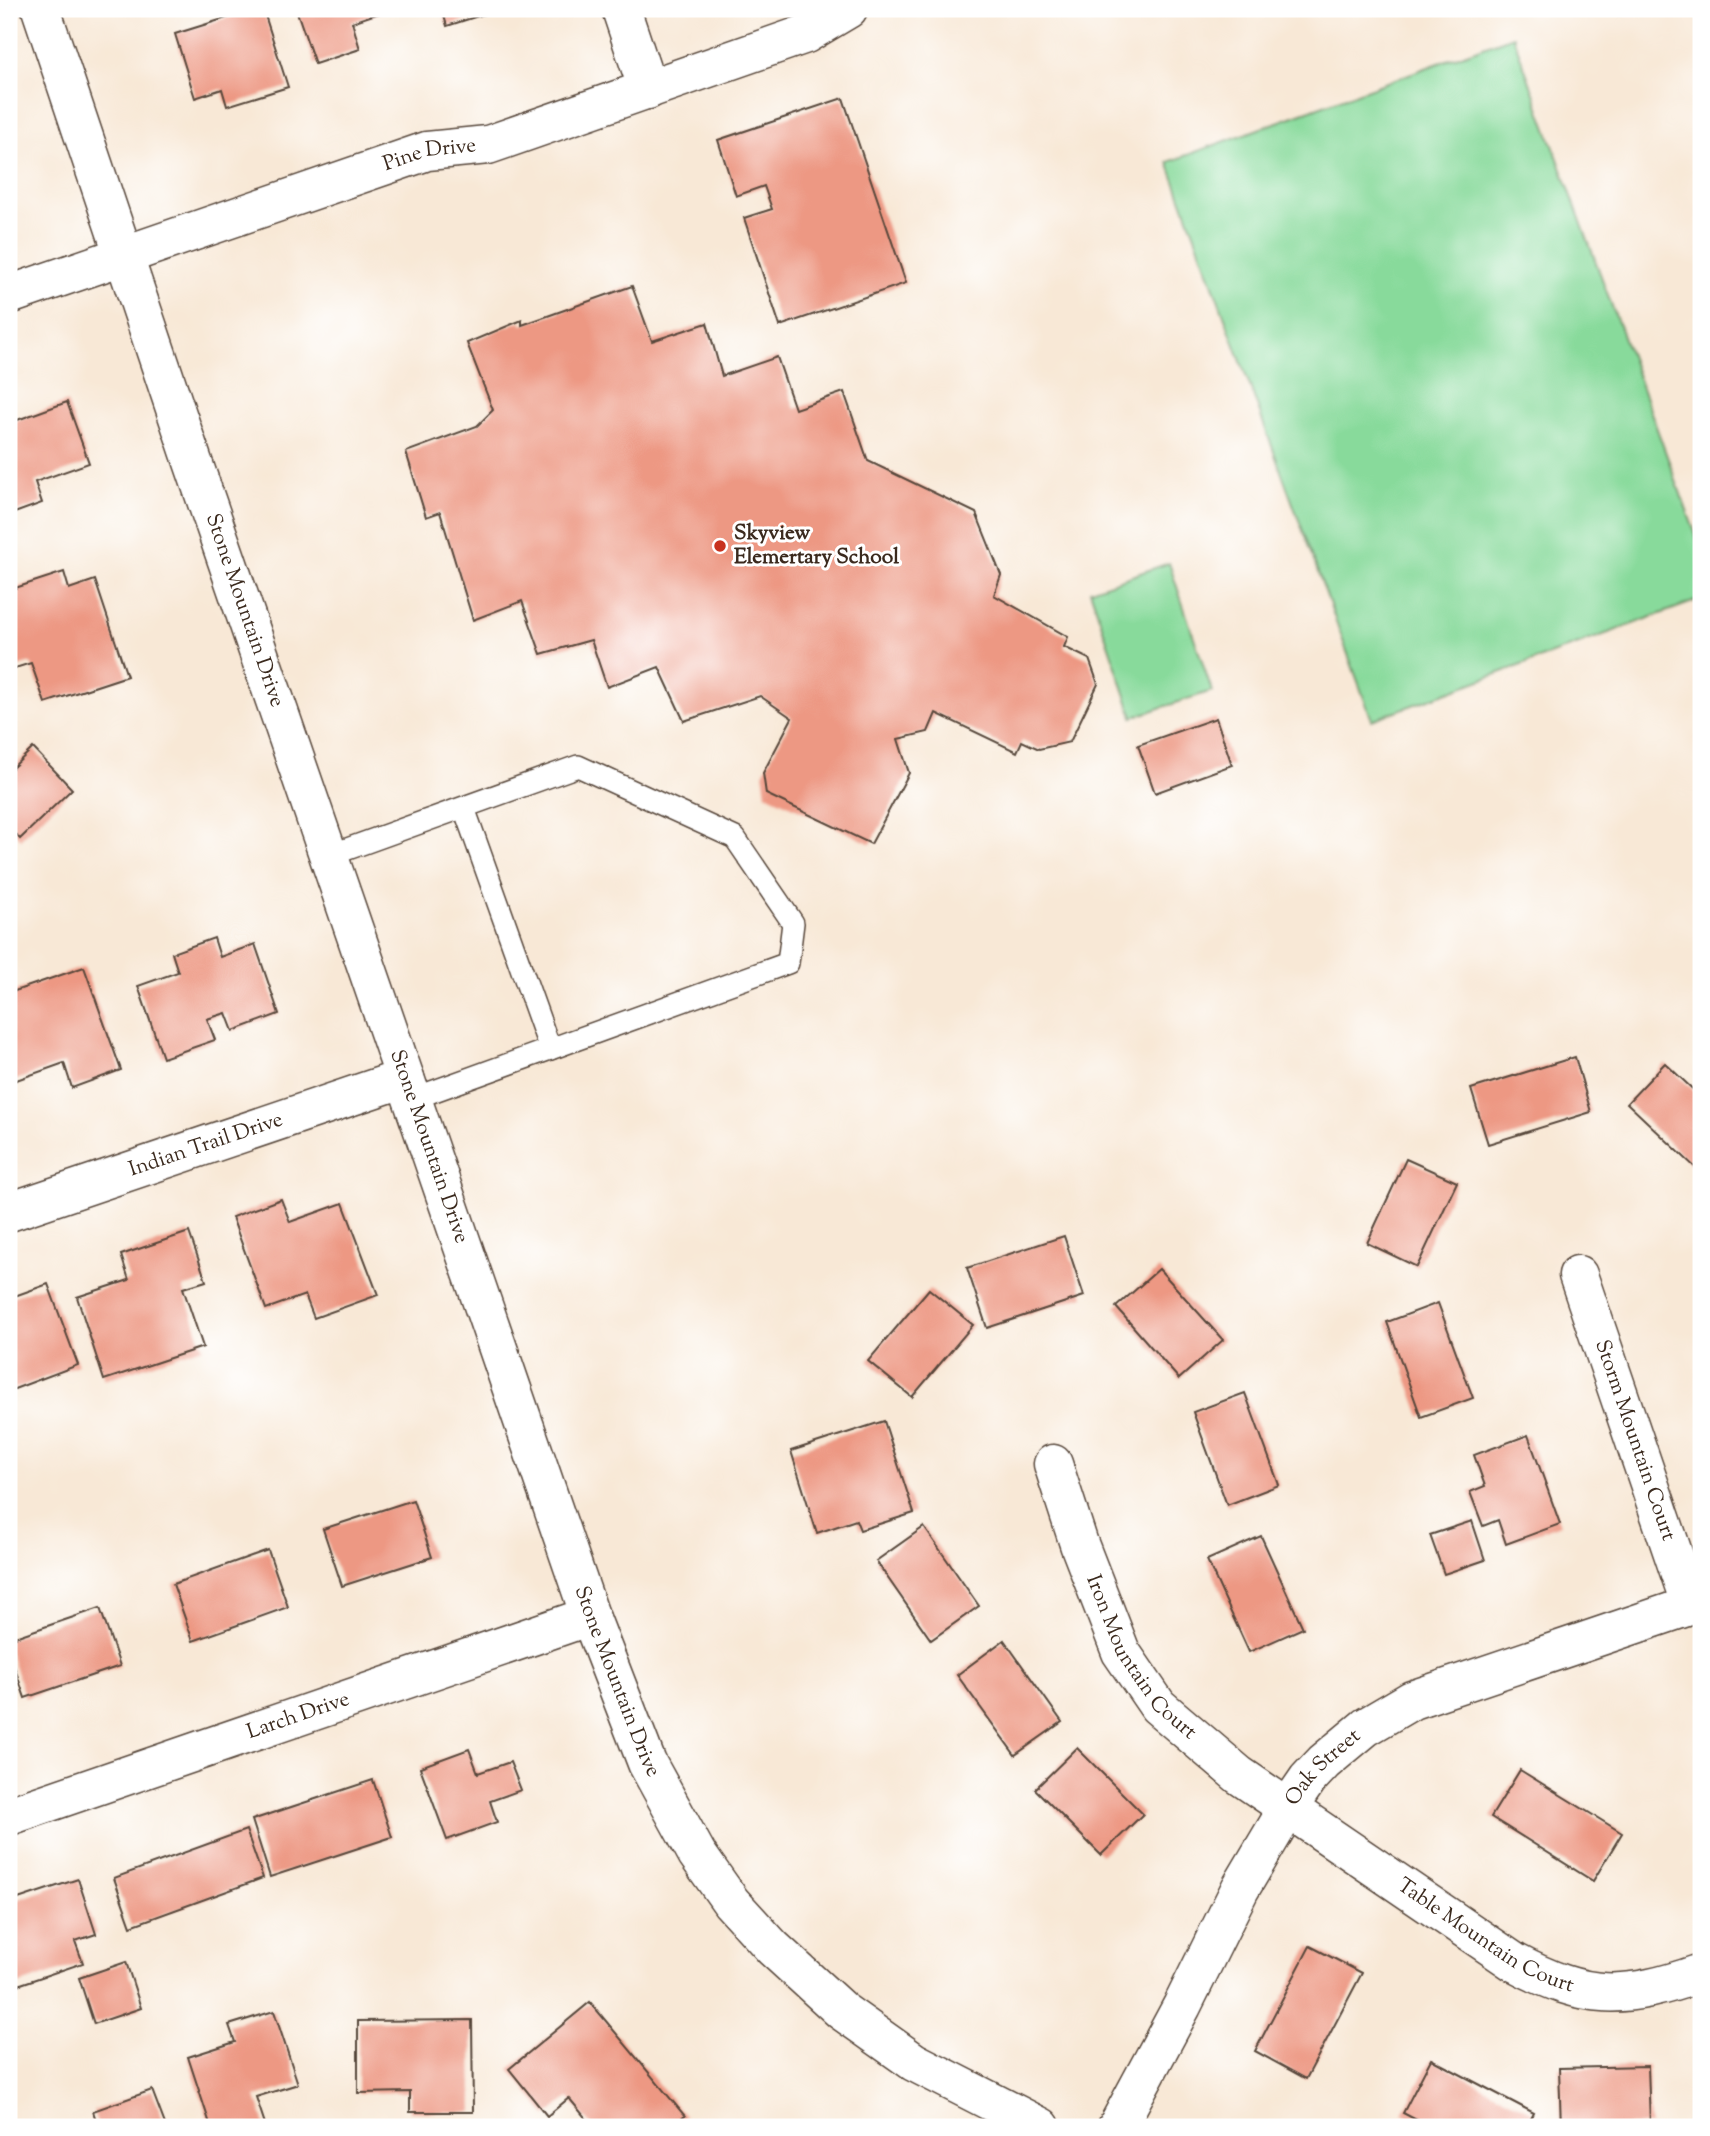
<svg xmlns="http://www.w3.org/2000/svg" width="1710" height="2136" viewBox="0 0 1710 2136" font-family="'Sorts Mill Goudy',serif">
	<style>
		.green { fill: #88da9b; stroke: #62825c; stroke-width: 2 }
		.building { fill: #ed9883 }
		.lines { fill: none; stroke-linecap: round; stroke-linejoin: round }
		.service-casing { stroke: #57463a; stroke-width: 24 }
		.minor-casing { stroke: #57463a; stroke-width: 41 }
		.tertiary-casing { stroke: #57463a; stroke-width: 41 }
		.service { stroke: #fff; stroke-width: 21 }
		.minor { stroke: #fff; stroke-width: 38 }
		.tertiary { stroke: #fff; stroke-width: 38 }
		.poi-dot { fill: #c8321e; stroke: #fff; stroke-width: 2.5 }
		.labels { text-anchor: middle; dominant-baseline: central; stroke-width: 6; stroke-linejoin: round; paint-order: stroke }
		.street-label { font-size: 21px; fill: #3b2a1e; stroke: #fff }
		.poi-label { font-size: 21px; font-weight: bold; fill: #3b2a1e; stroke: #fff; text-anchor: start }
	</style>
	<rect width="100%" height="100%" fill="#fff"/>
	<filter id="ink" filterUnits="userSpaceOnUse"><feTurbulence type="fractalNoise" baseFrequency=".0143" numOctaves="2"/><feDisplacementMap in="SourceGraphic" scale="14" xChannelSelector="R" yChannelSelector="G"/><feConvolveMatrix kernelMatrix="1 2 1 2 8 2 1 2 1" color-interpolation-filters="sRGB"/></filter>
	<filter id="wash" filterUnits="userSpaceOnUse"><feTurbulence type="fractalNoise" baseFrequency=".00686" numOctaves="4" result="noise"/><feDisplacementMap in="SourceGraphic" scale="28" xChannelSelector="R" yChannelSelector="G"/><feGaussianBlur stdDeviation="1.57" result="paint"/><feColorMatrix in="noise" values="0 0 0 0 0 0 0 0 0 0 0 0 0 0 0 0 0 1.4 0 .05"/><feComposite in="paint" operator="in"/></filter>
	<g filter="url(#wash)">
		<rect width="100%" height="100%" fill="#f8e8d6"/>
		<g class="green">
			<polygon points="1513,36 1701,549 1701,599 1372,720 1168,162"/>
			<polygon points="1169,563 1212,691 1133,717 1090,590"/>
		</g>
		<g id="blocks">
			<g class="building">
				<polygon points="255,9 263,9 288,87 227,106 222,89 195,98 175,34"/>
				<polygon points="296,9 391,9 352,22 360,49 315,64"/>
				<polygon points="442,9 500,9 447,26"/>
				<polygon points="843,98 906,283 780,326 744,218 772,209 764,186 736,196 718,140"/>
				<polygon points="632,286 652,341 707,323 722,376 777,357 795,409 844,392 868,461 976,513 1001,575 994,595 1068,637 1064,647 1089,659 1098,684 1070,742 1039,749 1022,741 1017,752 936,713 928,732 898,739 909,773 871,844 766,794 763,773 792,718 760,696 684,721 659,667 607,687 591,640 541,654 522,601 473,620 440,512 426,517 406,452 477,426 493,410 467,343 522,320 522,325"/>
				<polygon points="67,402 89,463 35,482 42,503 9,515 9,423"/>
				<polygon points="64,572 69,589 95,580 127,676 45,703 31,663 9,670 9,590"/>
				<polygon points="1216,718 1232,765 1155,793 1138,745"/>
				<polygon points="33,748 72,789 20,839 9,827 9,771"/>
				<polygon points="214,938 220,957 255,944 279,1014 233,1031 226,1013 207,1019 215,1040 163,1058 138,986 178,972 172,953"/>
				<polygon points="84,967 121,1070 72,1088 64,1063 11,1082 9,1075 9,993"/>
				<polygon points="1575,1057 1591,1112 1488,1144 1471,1089"/>
				<polygon points="1665,1063 1701,1097 1701,1173 1627,1103"/>
				<polygon points="1406,1159 1457,1182 1417,1267 1367,1243"/>
				<polygon points="281,1199 290,1222 343,1203 378,1295 314,1318 305,1295 266,1309 232,1217"/>
				<polygon points="189,1232 206,1281 183,1288 203,1347 104,1380 77,1297 129,1280 121,1255"/>
				<polygon points="1064,1236 1084,1296 987,1328 967,1268"/>
				<polygon points="1159,1269 1223,1340 1179,1379 1116,1307"/>
				<polygon points="48,1284 78,1365 9,1391 9,1298"/>
				<polygon points="929,1289 973,1325 912,1397 868,1361"/>
				<polygon points="1438,1303 1473,1398 1421,1417 1387,1322"/>
				<polygon points="1245,1393 1279,1485 1227,1505 1193,1412"/>
				<polygon points="884,1421 914,1513 860,1530 856,1520 817,1533 791,1451"/>
				<polygon points="1528,1435 1560,1524 1506,1544 1498,1520 1483,1526 1470,1492 1485,1486 1474,1455"/>
				<polygon points="413,1500 432,1557 342,1586 323,1529"/>
				<polygon points="1472,1521 1485,1560 1444,1574 1430,1535"/>
				<polygon points="924,1527 979,1606 931,1640 876,1561"/>
				<polygon points="1261,1536 1303,1628 1249,1652 1207,1560"/>
				<polygon points="268,1550 288,1607 193,1641 173,1584"/>
				<polygon points="100,1608 120,1666 25,1698 9,1651 9,1639"/>
				<polygon points="1004,1640 1062,1722 1015,1755 957,1675"/>
				<polygon points="1077,1748 1143,1814 1101,1855 1035,1789"/>
				<polygon points="469,1749 478,1773 510,1762 521,1790 490,1801 497,1822 447,1840 420,1767"/>
				<polygon points="1520,1770 1622,1833 1593,1881 1491,1817"/>
				<polygon points="373,1780 392,1837 270,1877 252,1820"/>
				<polygon points="246,1830 263,1878 131,1926 114,1878"/>
				<polygon points="78,1879 96,1934 75,1941 83,1963 9,1988 9,1902"/>
				<polygon points="1310,1946 1362,1973 1306,2079 1255,2051"/>
				<polygon points="126,1962 141,2008 94,2024 79,1978"/>
				<polygon points="590,2002 685,2116 671,2127 593,2127 569,2098 547,2116 509,2069"/>
				<polygon points="274,2011 298,2084 256,2097 266,2127 211,2127 188,2057 235,2042 229,2025"/>
				<polygon points="472,2020 473,2112 410,2112 410,2092 358,2093 358,2021"/>
				<polygon points="1431,2059 1534,2113 1527,2127 1430,2127 1403,2113"/>
				<polygon points="1648,2066 1650,2125 1561,2127 1559,2068"/>
				<polygon points="152,2090 166,2127 98,2127 93,2111"/>
			</g>
		</g>
	</g>
	<g filter="url(#ink)">
		<use href="#blocks" fill-opacity="0" stroke="#57463a" stroke-width="2"/>
		<g class="lines">
			<defs>
				<g id="service">
					<polyline points="464,808 550,1049"/>
					<polyline points="328,856 578,766 735,838 793,923 788,963 412,1099"/>
				</g>
				<g id="minor">
					<polyline points="621,9 648,90"/>
					<path id="s1" d="M 9,295 L 427,151 L 488,145 L 806,34 L 848,9"/>
					<path id="s2" d="M 9,1212 L 405,1078"/>
					<path id="s3" d="M 1578,1275 L 1691,1606"/>
					<path id="s4" d="M 1053,1464 L 1079,1544 L 1121,1652 L 1158,1706 L 1239,1775 L 1514,1962 C 1587,2001 1624,2000 1701,1973"/>
					<path id="s5" d="M 9,1816 L 590,1616"/>
					<path id="s6" d="M 1117,2127 L 1182,2006 L 1240,1889 L 1288,1808 L 1308,1779 L 1324,1762 L 1366,1727 L 1412,1700 L 1701,1602"/>
				</g>
				<g id="tertiary">
					<path id="s7" d="M 41,9 L 193,462 L 590,1616 L 647,1763 L 697,1854 L 731,1902 L 773,1948 L 842,2011 L 914,2062 L 1041,2127"/>
				</g>
			</defs>
			<use href="#service" class="service-casing"/>
			<use href="#minor" class="minor-casing"/>
			<use href="#tertiary" class="tertiary-casing"/>
			<use href="#service" class="service"/>
			<use href="#minor" class="minor"/>
			<use href="#tertiary" class="tertiary"/>
		</g>
	</g>
	<circle class="poi-dot" cx="720" cy="546" r="7"/>
	<g class="labels">
		<g class="street-label">
			<text stroke="none"><textPath href="#s1" startOffset="444">Pine Drive</textPath></text>
			<text stroke="none"><textPath href="#s7" startOffset="635">Stone Mountain Drive</textPath></text>
			<text stroke="none"><textPath href="#s2" startOffset="208">Indian Trail Drive</textPath></text>
			<text stroke="none"><textPath href="#s7" startOffset="1202">Stone Mountain Drive</textPath></text>
			<text stroke="none"><textPath href="#s3" startOffset="175">Storm Mountain Court</textPath></text>
			<text stroke="none"><textPath href="#s4" startOffset="215">Iron Mountain Court</textPath></text>
			<text stroke="none"><textPath href="#s7" startOffset="1769">Stone Mountain Drive</textPath></text>
			<text stroke="none"><textPath href="#s5" startOffset="306">Larch Drive</textPath></text>
			<text stroke="none"><textPath href="#s6" startOffset="416">Oak Street</textPath></text>
			<text stroke="none"><textPath href="#s4" startOffset="667">Table Mountain Court</textPath></text>
		</g>
		<g class="poi-label">
			<text x="734" y="534">Skyview<tspan x="734" dy="24">Elemertary School</tspan></text>
		</g>
	</g>
	<rect width="1710" height="2136" fill="none" stroke="#fff" stroke-width="35"/>
</svg>
